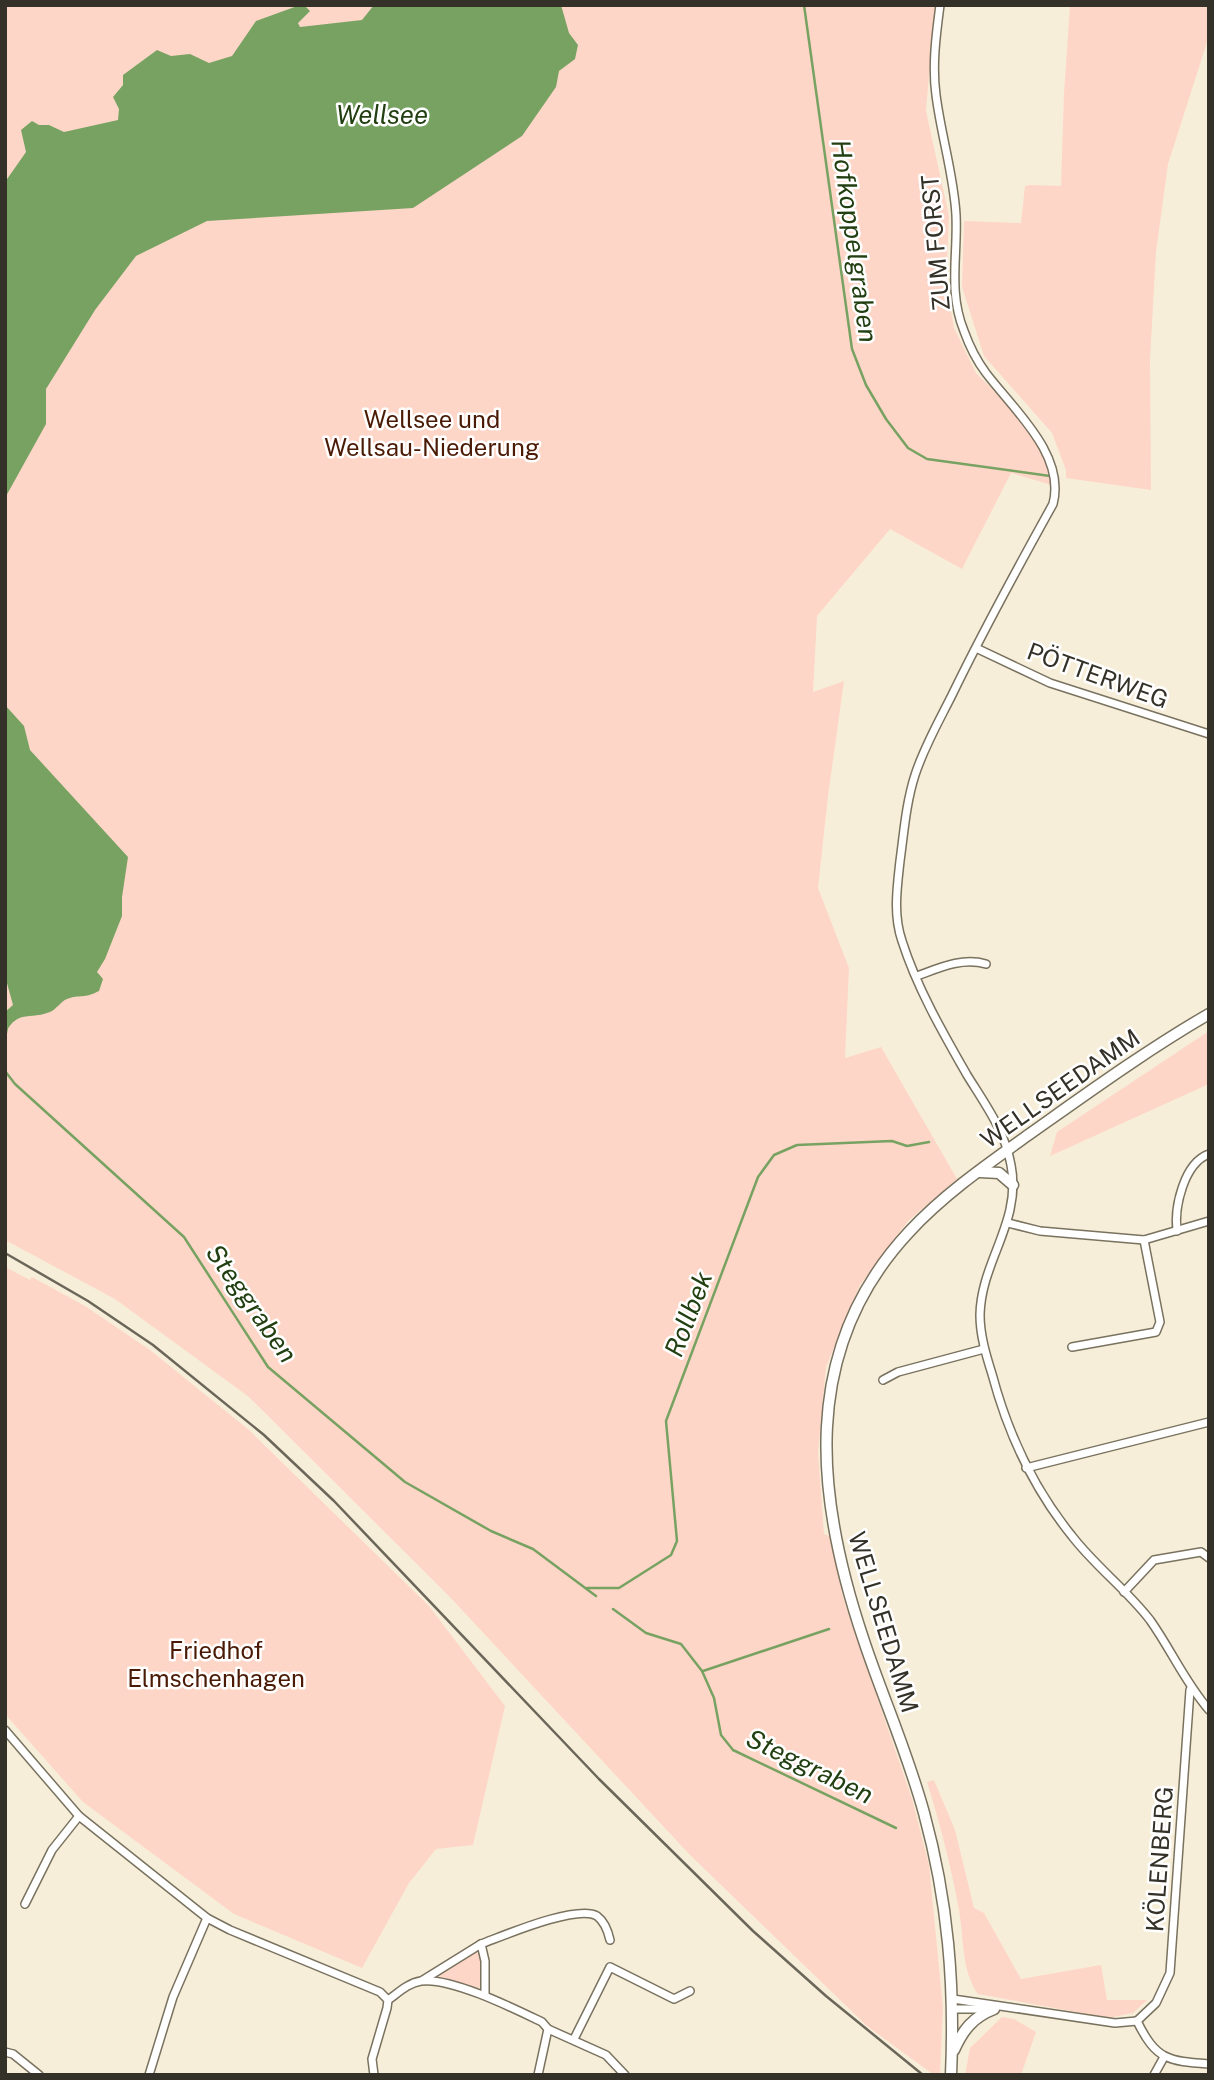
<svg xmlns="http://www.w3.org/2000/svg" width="1214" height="2080" viewBox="0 0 1214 2080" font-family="'Public Sans',sans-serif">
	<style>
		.green { fill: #fed6c7 }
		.water { fill: #77a262 }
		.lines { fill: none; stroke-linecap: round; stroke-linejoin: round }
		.stream { stroke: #77a262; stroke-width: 2.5 }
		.minor-casing { stroke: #79725f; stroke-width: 10 }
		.secondary-casing { stroke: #79725f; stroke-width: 13 }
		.minor { stroke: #fff; stroke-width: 7 }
		.secondary { stroke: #fff; stroke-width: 10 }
		.rail { stroke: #6b665a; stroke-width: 2.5 }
		.labels { text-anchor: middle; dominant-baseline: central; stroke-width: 5; stroke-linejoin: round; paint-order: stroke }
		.street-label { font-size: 24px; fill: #343128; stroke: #fff }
		.park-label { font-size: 24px; fill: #4a1a05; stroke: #fff }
		.water-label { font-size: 26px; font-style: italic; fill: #223f11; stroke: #fff }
	</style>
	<rect width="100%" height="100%" fill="#f7eed9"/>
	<g class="green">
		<polygon points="5,5 935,5 926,111 949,216 946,283 954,328 976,373 1040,437 1055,486 1011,473 962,569 890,529 817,616 813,692 844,681 828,796 818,888 849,968 845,1058 881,1047 957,1179 908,1221 860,1285 826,1367 818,1452 824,1534 829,1536 845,1587 841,1590 846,1607 912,1799 929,1865 943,2008 940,2075 934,2075 867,2026 690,1855 448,1595 249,1397 115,1299 5,1240"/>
		<polygon points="1070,5 1209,5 1209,36 1168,164 1156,252 1150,359 1151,490 1066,478 1066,470 1052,433 984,356 962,287 964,221 1021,223 1025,186 1030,185 1061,186 1064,93"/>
		<polygon points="1209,1031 1209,1084 1050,1156 1057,1132"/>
		<polygon points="5,1267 30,1280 32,1277 85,1306 150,1350 249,1430 429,1606 505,1706 473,1845 436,1849 409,1883 362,1968 234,1914 83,1802 5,1714"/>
		<path d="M 934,1780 L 955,1830 L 974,1908 L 984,1913 L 1021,1979 L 1101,1965 L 1107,2000 L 1147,2000 L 1133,2013 L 1109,2018 L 978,1994 C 961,1970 964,1938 959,1910 C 951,1866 940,1824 927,1782 Z"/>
		<polygon points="473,1952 481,1953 482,1985 476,1990 439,1980 436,1975"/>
		<polygon points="1002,2017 1014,2019 1036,2032 1021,2075 965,2075 970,2048"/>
	</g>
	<g class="water">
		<polygon points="300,5 304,5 310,11 298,23 300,27 362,20 374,5 561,5 569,33 578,45 575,59 559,71 556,87 522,136 413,208 207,221 136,256 95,310 46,389 46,424 5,498 5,182 26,152 21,130 32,121 39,125 49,125 64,132 118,120 119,109 113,97 123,85 123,75 157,50 171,56 190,54 209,63 232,56 256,21"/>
		<path d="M 5,705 L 24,726 L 30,750 L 128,857 L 122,897 L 122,916 L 105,959 L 97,972 L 103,979 L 99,991 C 84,999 80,994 67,999 C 61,1001 57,1009 50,1012 C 30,1020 19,1010 7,1030 L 5,1012 L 13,1005 L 5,976 Z"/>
	</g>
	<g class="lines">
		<g class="stream">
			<polyline points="804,5 852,349 866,385 886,419 908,448 927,459 1050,476"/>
			<polyline points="5,1038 7,1027"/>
			<polyline points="5,1071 15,1084 184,1237 268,1367 405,1482 491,1531 533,1549 596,1596"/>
			<polyline points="587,1588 619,1588 671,1555 677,1541 666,1421 758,1177 774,1155 797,1145 892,1141 907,1146 929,1142"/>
			<polyline points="613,1609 646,1633 681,1644 702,1671 714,1698 721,1735 733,1750 896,1828"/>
			<polyline points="703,1671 829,1629"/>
		</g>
		<defs>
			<g id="minor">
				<path d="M 940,5 C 936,35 932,66 936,95 C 941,135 954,176 956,215 C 958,255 948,292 964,331 C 969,345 977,361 986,373 C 1014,410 1066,455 1053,504 C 1018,567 983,631 952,695 C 939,721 924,747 915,775 C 906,803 904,832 900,861 C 897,888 893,915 902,941 C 917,988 943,1033 967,1075 C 985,1104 1005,1131 1011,1165 C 1022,1222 981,1261 980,1315 C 980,1335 986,1355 992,1374 C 1008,1434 1033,1488 1072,1536 C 1095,1566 1127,1590 1150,1620 C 1172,1651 1184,1681 1209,1710"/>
				<polyline points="976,648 1050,683 1209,734"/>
				<path d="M 917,976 C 939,968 962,957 986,964"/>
				<polyline points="1008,1223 1040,1231 1144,1240 1209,1221"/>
				<path d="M 1177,1231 C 1174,1207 1184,1163 1209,1154"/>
				<polyline points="1072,1347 1156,1332 1160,1322 1144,1240"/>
				<polyline points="883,1380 898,1372 984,1349"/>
				<polyline points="1026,1468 1209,1422"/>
				<polyline points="1124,1592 1154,1560 1201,1552 1209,1558"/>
				<polyline points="5,1730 79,1816 207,1918 230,1930 380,1992 388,2000 387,2008 372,2059 374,2075"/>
				<polyline points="25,1904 52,1850 79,1816"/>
				<path d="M 481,1944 C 503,1936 577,1904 597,1916 C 605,1922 608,1931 610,1940"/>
				<polyline points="423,1980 481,1944 485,1961 485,1995"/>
				<polyline points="953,1999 1115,2023 1137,2021"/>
				<path d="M 388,2000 C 398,1993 408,1983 421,1981 C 451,1977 515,2009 542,2022 L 548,2029 L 538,2075"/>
				<polyline points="952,2009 989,2009"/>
				<polyline points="1137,2021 1156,2003 1170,1973 1190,1690"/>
				<path d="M 1137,2021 C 1156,2060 1168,2061 1209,2064"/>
				<polyline points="548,2029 606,2055 625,2075"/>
				<polyline points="574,2039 610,1967 674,1999 690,1991"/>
				<polyline points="5,2052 13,2054 39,2075"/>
				<polyline points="149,2075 173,1997 207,1918"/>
				<polyline points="1154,2075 1164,2057"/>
			</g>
			<g id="secondary">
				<polyline points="980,1172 999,1173 1013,1185"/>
				<path d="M 954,2050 C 963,2030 973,2017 994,2009"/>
				<path d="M 951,2075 C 955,1984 948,1901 924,1813 C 908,1754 883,1698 864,1641 C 816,1499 798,1351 909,1232 C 944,1194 989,1163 1031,1133 C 1089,1092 1147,1050 1209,1014"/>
			</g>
		</defs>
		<use href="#minor" class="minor-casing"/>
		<use href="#secondary" class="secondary-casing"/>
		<use href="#minor" class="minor"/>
		<use href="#secondary" class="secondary"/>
		<polyline class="rail" points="5,1253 88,1301 153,1345 264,1435 334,1501 599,1779 753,1931 826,1996 923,2075"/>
	</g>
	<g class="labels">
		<g class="street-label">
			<text transform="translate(935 243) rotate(-95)">ZUM FORST</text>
			<text transform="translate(1098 675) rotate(20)">PÖTTERWEG</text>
			<text transform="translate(1060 1088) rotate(-35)">WELLSEEDAMM</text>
			<text transform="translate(884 1622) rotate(73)">WELLSEEDAMM</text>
			<text transform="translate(1159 1859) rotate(-86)">KÖLENBERG</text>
		</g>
		<g class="park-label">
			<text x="432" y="419">Wellsee und<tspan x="432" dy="28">Wellsau-Niederung</tspan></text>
			<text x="216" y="1650">Friedhof<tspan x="216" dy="28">Elmschenhagen</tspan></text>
		</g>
		<g class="water-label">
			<text x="382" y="114">Wellsee</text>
			<text transform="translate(855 241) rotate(82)">Hofkoppelgraben</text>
			<text transform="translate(252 1303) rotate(55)">Steggraben</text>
			<text transform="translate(688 1314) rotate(-69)">Rollbek</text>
			<text transform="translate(810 1766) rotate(26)">Steggraben</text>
		</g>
	</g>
	<rect width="1214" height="2080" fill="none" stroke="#343128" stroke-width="14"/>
</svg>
